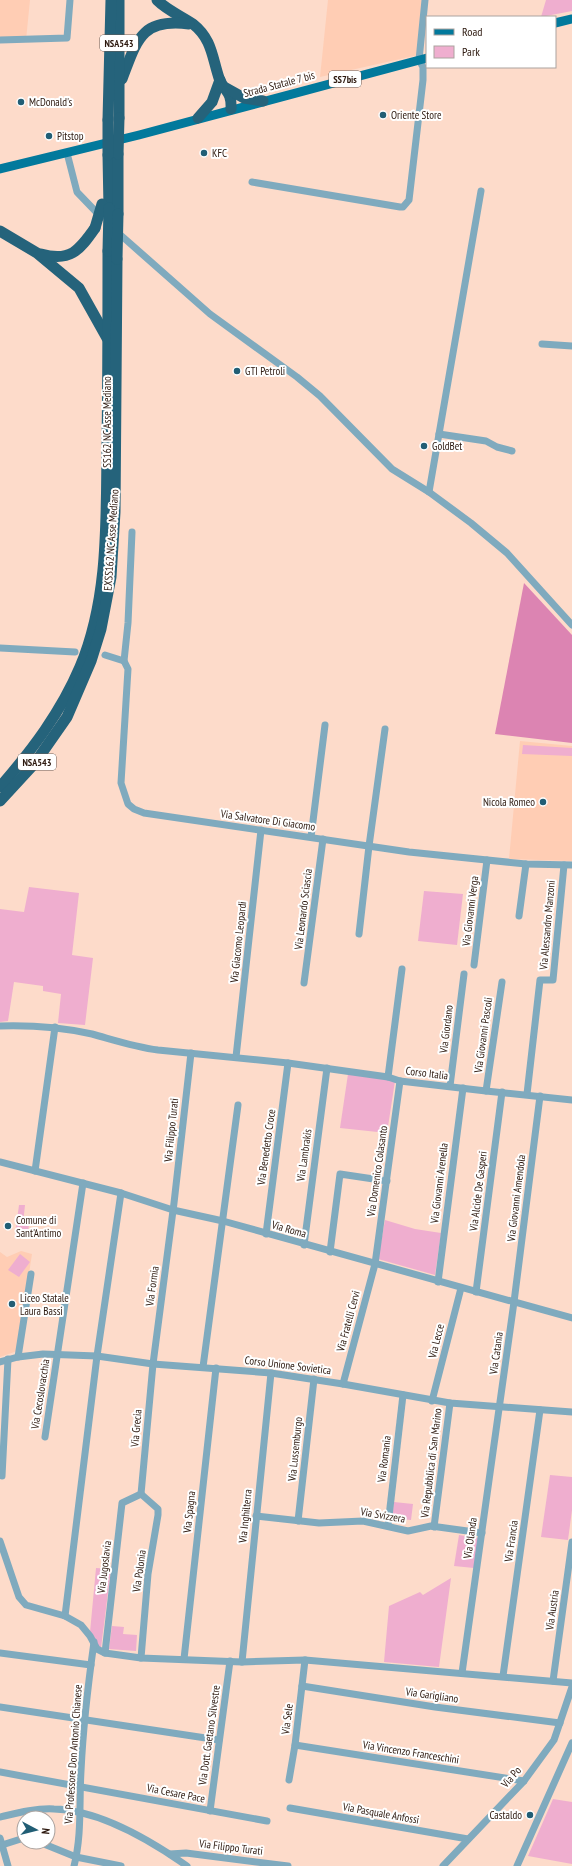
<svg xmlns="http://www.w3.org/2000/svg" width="572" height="1866" viewBox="0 0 572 1866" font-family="'PT Sans Narrow',sans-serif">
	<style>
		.built { fill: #ffcdb4 }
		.green { fill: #efaecf }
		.forest { fill: #dc84b2 }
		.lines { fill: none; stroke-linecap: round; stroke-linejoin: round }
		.minor { stroke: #7faabe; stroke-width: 7 }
		.major { stroke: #02799c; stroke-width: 9 }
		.highway { stroke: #25637b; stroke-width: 11 }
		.highway-bridge { stroke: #25637b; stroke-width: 11 }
		.poi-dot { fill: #215e75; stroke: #fff; stroke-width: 1.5 }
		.labels { text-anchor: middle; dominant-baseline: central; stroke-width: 4; stroke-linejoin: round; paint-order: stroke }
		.shield { fill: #fff; stroke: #6b5d56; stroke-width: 1 }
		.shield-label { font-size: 10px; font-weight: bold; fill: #2c180e }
		.street-label { font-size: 11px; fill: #2c180e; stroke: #fff }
		.poi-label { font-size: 11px; fill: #2c180e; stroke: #fff; text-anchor: start }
	</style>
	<rect width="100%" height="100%" fill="#fddbca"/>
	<g class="built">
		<polygon points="0,0 30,0 26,40 0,42"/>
		<polygon points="328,0 423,0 418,55 320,77"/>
		<polygon points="520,741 572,746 572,861 509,859"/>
		<polygon points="21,1251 32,1254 17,1351 0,1357 0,1252 7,1257"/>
	</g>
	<g class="green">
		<polygon points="546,0 572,0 572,11 541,17"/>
		<polygon points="523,745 572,748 572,756 522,754"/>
		<polygon points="29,887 79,893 72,955 93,958 85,1025 58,1023 61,994 43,991 43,986 14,982 8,1021 0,1022 0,909 24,912"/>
		<polygon points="424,891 463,894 457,945 418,941"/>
		<polygon points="348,1074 395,1081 387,1133 340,1128"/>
		<polygon points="19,1205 25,1205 23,1224 29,1225 27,1237 15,1235"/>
		<polygon points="385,1220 415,1229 441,1233 435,1275 378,1259"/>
		<polygon points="20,1254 30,1262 19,1277 8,1270"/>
		<polygon points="550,1475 572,1477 572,1510 568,1540 541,1537"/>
		<polygon points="394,1502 413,1504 411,1520 392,1518"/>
		<polygon points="459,1535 478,1538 474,1568 454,1566"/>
		<polygon points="96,1568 111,1569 101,1648 99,1648 90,1632"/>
		<polygon points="451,1578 439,1667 384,1662 389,1606 420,1592 423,1595"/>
		<polygon points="112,1626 124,1627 123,1634 137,1635 136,1651 109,1649"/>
		<polygon points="553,1799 572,1802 572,1864 528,1856"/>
	</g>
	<polygon class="forest" points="524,583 572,635 572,743 495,734"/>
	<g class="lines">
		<g class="minor">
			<polyline points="0,40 67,38 70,0"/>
			<polyline points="67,153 77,192 101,217"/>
			<polyline points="252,182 400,207 403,207 409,200 423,80 423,67 419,60 425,0"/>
			<polyline points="116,231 210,314 297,377 320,396 392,469 429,492 471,523 507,553 572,625"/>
			<polyline points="542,344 572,346"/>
			<polyline points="439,434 486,441 497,447 512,451"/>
			<polyline points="429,492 481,191"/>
			<polyline points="0,648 75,652"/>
			<polyline points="105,655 124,661 128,669 121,783 128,804 134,809 144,813 409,852 526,864 572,865"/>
			<polyline points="124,661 128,623 132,532"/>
			<polyline points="311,837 325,725"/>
			<polyline points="519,916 526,864"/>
			<polyline points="359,934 369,846 385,729"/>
			<polyline points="474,965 487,860"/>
			<polyline points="304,983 323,839"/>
			<path d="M 0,1026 C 32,1025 60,1027 92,1034 C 114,1040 135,1047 158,1050 L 288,1063 L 388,1077 L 400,1081 L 486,1091 L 572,1100"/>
			<polyline points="236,1057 261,830"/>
			<polyline points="388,1077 402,969"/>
			<polyline points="450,1086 464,974"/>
			<polyline points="486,1091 502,982"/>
			<polyline points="527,1094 540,980 553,980 564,865"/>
			<polyline points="0,1162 121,1193 173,1210 223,1221 572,1318"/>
			<polyline points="35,1171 55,1027"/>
			<polyline points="266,1234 288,1063"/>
			<polyline points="304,1245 327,1068"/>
			<polyline points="330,1252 340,1174 387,1181"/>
			<polyline points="438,1282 463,1088"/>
			<polyline points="476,1292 502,1092"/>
			<polyline points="18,1357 31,1274"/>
			<polyline points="0,1362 18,1357 43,1354 97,1356 153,1364 271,1373 343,1384 450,1403 572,1412"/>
			<polyline points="203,1367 238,1105"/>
			<polyline points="343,1384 375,1264 400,1081"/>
			<polyline points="432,1401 461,1288"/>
			<polyline points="45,1437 83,1183"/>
			<polyline points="2,1476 8,1359"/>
			<polyline points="141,1494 153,1364 174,1203 191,1053"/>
			<polyline points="141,1494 158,1509 158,1515 148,1574 141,1658"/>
			<polyline points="256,1516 319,1523 363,1521 408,1531 431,1526 482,1533"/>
			<polyline points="298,1521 314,1379"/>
			<polyline points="388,1525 403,1395"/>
			<polyline points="434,1527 450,1403"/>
			<polyline points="0,1541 19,1597 26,1605 65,1616 81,1625 90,1636 97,1649 105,1653 141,1658 242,1662 305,1660 572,1683"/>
			<polyline points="65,1616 97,1356 121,1193"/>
			<polyline points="0,1653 91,1665"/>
			<polyline points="105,1653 122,1503 141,1494"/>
			<polyline points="184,1659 216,1368"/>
			<polyline points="242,1662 271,1373"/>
			<polyline points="462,1673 514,1302 540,1096"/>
			<polyline points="503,1676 540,1410"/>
			<polyline points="553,1681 572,1542"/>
			<polyline points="302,1686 435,1707 560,1723"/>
			<polyline points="0,1707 219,1740"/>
			<polyline points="295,1745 524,1781"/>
			<polyline points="0,1772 267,1821"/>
			<polyline points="289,1780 295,1745 305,1660"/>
			<polyline points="290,1808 468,1839"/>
			<polyline points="210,1811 230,1661"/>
			<path d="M 0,1817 C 17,1813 36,1808 54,1809 C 100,1810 150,1840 187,1866"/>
			<polyline points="0,1838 8,1866"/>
			<polyline points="39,1842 76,1857 121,1866"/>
			<polyline points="2,1845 24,1838"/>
			<polyline points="170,1854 186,1853 288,1866"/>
			<path d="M 74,1866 C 82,1835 79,1803 81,1771 C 83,1728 88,1685 94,1642"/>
			<polyline points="443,1866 524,1781 554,1740 572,1687"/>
			<polyline points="517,1866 572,1743"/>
		</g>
		<g class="major">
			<polyline points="555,23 572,19"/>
			<polyline points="0,169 139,135 427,58"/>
		</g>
		<g class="highway">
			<path d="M 157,0 C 167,10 181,16 193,24 C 212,39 212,57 219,78 C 224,92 232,90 231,109"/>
			<path d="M 122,79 C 137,40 141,18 189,24"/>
			<polyline points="226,88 244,98 263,101"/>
			<polyline points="119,118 119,0"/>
			<polyline points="198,118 212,102 220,80"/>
			<polyline points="108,120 111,0"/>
			<polyline points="108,155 109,208"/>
			<polyline points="118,214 118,154"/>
			<polyline points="0,231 37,253 79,288 107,338"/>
			<path d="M 41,254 C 70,262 79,251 95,228"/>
			<path d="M 0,787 C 32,750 61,712 80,667 C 109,598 106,520 107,447 C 108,381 108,316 108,251"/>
			<polyline points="0,801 35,763 67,717 91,661 101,629 111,577 115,512 117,259"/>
		</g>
		<g class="highway-bridge">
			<polyline points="118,154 119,118"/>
			<polyline points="108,155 108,120"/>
			<polyline points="95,228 102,204"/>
			<polyline points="108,251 109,208"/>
			<polyline points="117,259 118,214"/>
		</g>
	</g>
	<g class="poi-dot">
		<circle cx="21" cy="102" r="4"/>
		<circle cx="383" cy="115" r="4"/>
		<circle cx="49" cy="136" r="4"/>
		<circle cx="204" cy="153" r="4"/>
		<circle cx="237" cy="371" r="4"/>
		<circle cx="424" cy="446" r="4"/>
		<circle cx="543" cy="802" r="4"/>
		<circle cx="8" cy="1226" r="4"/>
		<circle cx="12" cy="1304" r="4"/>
		<circle cx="530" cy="1815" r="4"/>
	</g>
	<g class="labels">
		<g class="shield">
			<rect x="100" y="35" width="38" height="16" rx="3"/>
			<rect x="329" y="71" width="32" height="16" rx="3"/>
			<rect x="18" y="754" width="38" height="16" rx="3"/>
		</g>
		<g class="shield-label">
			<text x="119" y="43">NSA543</text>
			<text x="345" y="79">SS7bis</text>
			<text x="37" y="762">NSA543</text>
		</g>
		<g class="street-label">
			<text transform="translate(279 84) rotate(-15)">Strada Statale 7 bis</text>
			<text transform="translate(107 422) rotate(-90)">SS162 NC Asse Mediano</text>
			<text transform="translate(111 540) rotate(-86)">EXSS162 NC Asse Mediano</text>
			<text transform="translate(268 820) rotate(8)">Via Salvatore Di Giacomo</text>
			<text transform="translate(303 909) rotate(-83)">Via Leonardo Sciascia</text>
			<text transform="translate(470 911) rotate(-83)">Via Giovanni Verga</text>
			<text transform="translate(547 925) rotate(-85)">Via Alessandro Manzoni</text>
			<text transform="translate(238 942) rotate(-84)">Via Giacomo Leopardi</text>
			<text transform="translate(446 1029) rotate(-83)">Via Giordano</text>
			<text transform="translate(483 1035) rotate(-82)">Via Giovanni Pascoli</text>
			<text transform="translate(427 1073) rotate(7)">Corso Italia</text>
			<text transform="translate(171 1130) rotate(-84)">Via Filippo Turati</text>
			<text transform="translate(266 1147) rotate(-82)">Via Benedetto Croce</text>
			<text transform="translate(304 1155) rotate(-82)">Via Lambrakis</text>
			<text transform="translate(377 1171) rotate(-82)">Via Domenico Colasanto</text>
			<text transform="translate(439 1183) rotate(-83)">Via Giovanni Arenella</text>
			<text transform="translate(478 1191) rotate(-83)">Via Alcide De Gasperi</text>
			<text transform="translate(516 1198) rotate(-83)">Via Giovanni Amendola</text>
			<text transform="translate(289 1229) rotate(16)">Via Roma</text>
			<text transform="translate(152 1286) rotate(-82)">Via Formia</text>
			<text transform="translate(348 1321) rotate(-75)">Via Fratelli Cervi</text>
			<text transform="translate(436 1341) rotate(-76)">Via Lecce</text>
			<text transform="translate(496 1353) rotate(-82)">Via Catania</text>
			<text transform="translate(288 1365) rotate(7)">Corso Unione Sovietica</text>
			<text transform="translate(40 1394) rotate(-81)">Via Cecoslovacchia</text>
			<text transform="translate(136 1428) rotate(-85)">Via Grecia</text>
			<text transform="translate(295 1449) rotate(-84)">Via Lussemburgo</text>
			<text transform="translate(384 1459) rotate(-83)">Via Romania</text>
			<text transform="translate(431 1463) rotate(-83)">Via Repubblica di San Marino</text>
			<text transform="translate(189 1512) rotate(-84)">Via Spagna</text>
			<text transform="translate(383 1515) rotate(10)">Via Svizzera</text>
			<text transform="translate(245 1516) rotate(-84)">Via Inghilterra</text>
			<text transform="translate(470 1538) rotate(-82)">Via Olanda</text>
			<text transform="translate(511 1541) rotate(-82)">Via Francia</text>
			<text transform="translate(104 1567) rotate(-83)">Via Jugoslavia</text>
			<text transform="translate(139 1571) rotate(-82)">Via Polonia</text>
			<text transform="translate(552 1610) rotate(-82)">Via Austria</text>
			<text transform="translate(432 1695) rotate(8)">Via Garigliano</text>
			<text transform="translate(287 1719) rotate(-83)">Via Sele</text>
			<text transform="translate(209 1735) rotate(-82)">Via Dott. Gaetano Silvestre</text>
			<text transform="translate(411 1752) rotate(9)">Via Vincenzo Franceschini</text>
			<text transform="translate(73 1754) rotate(-86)">Via Professore Don Antonio Chianese</text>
			<text transform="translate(511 1777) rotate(-49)">Via Po</text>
			<text transform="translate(176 1793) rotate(11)">Via Cesare Pace</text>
			<text transform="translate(381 1813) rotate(10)">Via Pasquale Anfossi</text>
			<text transform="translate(231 1847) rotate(7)">Via Filippo Turati</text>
		</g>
		<g class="poi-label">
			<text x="29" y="102">McDonald's</text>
			<text x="391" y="115">Oriente Store</text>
			<text x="57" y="136">Pitstop</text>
			<text x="212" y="153">KFC</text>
			<text x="245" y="371">GTI Petroli</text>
			<text x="432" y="446">GoldBet</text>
			<text x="535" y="802" text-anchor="end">Nicola Romeo</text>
			<text x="16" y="1220">Comune di<tspan x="16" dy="13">Sant'Antimo</tspan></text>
			<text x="20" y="1298">Liceo Statale<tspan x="20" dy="13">Laura Bassi</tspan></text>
			<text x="522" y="1815" text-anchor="end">Castaldo</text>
		</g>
	</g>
	<rect x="426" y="16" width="130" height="52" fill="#ffffff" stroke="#aba39f"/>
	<rect x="434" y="29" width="20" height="6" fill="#02799c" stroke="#aba39f"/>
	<text x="462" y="36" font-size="12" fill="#2c180e">Road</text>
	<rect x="434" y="46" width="20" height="12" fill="#efaecf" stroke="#aba39f"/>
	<text x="462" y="56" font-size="12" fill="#2c180e">Park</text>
	<g transform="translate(36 1830) rotate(97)"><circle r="19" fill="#ffffff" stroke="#aba39f"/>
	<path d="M0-3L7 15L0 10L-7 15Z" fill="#215e75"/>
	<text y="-6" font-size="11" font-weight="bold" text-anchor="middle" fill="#2c180e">N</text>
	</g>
</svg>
